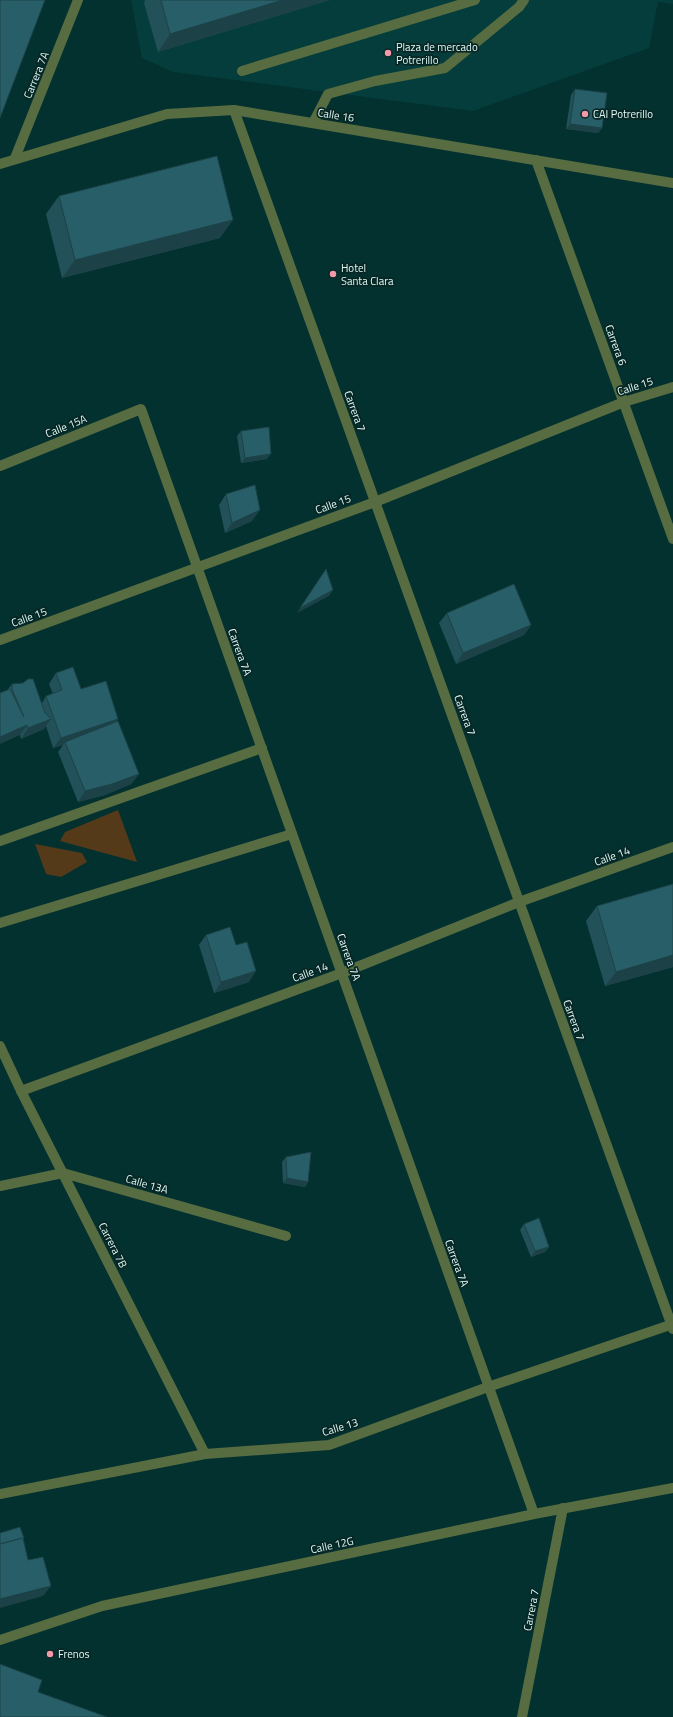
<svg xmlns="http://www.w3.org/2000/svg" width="673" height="1717" viewBox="0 0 673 1717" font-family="'Titillium Web',sans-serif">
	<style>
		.built { fill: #043d3b }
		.green { fill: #553a19 }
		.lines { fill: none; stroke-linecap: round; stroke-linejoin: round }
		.minor { stroke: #576c41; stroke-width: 10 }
		.wall { fill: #225159 }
		.shaded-wall { fill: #1c4248 }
		.building { fill: #285e67; stroke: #1c4248 }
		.poi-dot { fill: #f39aa8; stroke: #082624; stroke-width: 1.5 }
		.labels { text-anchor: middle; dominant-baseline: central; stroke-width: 3.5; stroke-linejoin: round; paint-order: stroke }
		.poi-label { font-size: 11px; fill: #defbf8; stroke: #082624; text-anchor: start }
		.street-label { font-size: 11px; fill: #defbf8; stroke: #082624 }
	</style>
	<rect width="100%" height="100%" fill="#03312f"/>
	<polygon class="built" points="131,0 673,0 673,4 658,2 649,48 473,111 173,72 142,58"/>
	<g class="green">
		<polygon points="118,810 137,862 60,841 65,832"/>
		<polygon points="35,844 82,853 87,862 61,877 46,874"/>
	</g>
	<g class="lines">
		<g class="minor">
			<polyline points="242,71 475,0"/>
			<polyline points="234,110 673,1329"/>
			<polyline points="313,123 328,94 375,81 445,68 519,7 524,0"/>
			<polyline points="15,158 78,0"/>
			<polyline points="536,160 673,539"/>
			<polyline points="0,164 167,114 234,110 673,183"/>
			<polyline points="0,466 141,409 534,1514"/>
			<polyline points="0,640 375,502 624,402 673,387"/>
			<polyline points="0,841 262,748"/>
			<polyline points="0,923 292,834"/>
			<polyline points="0,1046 21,1091 205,1454"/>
			<polyline points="21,1091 342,973 519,902 673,847"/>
			<polyline points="0,1186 63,1173 286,1236"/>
			<polyline points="0,1494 205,1454 329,1445 488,1387 673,1324"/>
			<polyline points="0,1640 102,1606 534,1514 673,1488"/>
			<polyline points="522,1717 563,1508"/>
		</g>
	</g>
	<g class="wall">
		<polygon points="145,0 330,0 158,52 144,3"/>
		<polygon points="575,89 602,128 598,133 566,129 571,95"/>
		<polygon points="59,196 220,238 62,278 46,214"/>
		<polygon points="241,431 267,459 241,463 237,436"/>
		<polygon points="226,494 252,521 225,533 219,505"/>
		<polygon points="447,613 531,625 524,635 456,664 439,623"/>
		<polygon points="56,673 81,689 117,721 139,774 131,784 105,795 78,802 58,752 63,745 53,748 46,726 44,729 21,739 20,735 8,689 12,684 42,703 46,696 53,694 49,684"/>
		<polygon points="673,884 673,967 605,986 586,921 597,906"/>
		<polygon points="206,935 236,945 249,982 214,993 199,945"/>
		<polygon points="286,1157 308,1182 305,1187 283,1183 282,1162"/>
		<polygon points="524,1224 549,1247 545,1252 531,1257 520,1230"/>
	</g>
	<g class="shaded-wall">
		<polygon points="283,0 330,0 158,52 170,34"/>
		<polygon points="570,124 602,128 598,133 566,129"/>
		<polygon points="233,220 220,238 62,278 75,260"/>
		<polygon points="271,454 267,459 241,463 245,458"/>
		<polygon points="260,510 252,521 225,533 232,523"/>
		<polygon points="333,590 329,596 297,613 300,608"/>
		<polygon points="531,625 524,635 456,664 463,653"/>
		<polygon points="51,719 44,729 21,739 28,728"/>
		<polygon points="118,719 111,729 65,742 63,745 53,748 61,738"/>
		<polygon points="27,725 20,735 0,744 0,737"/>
		<polygon points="139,774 131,784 105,795 78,802 85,791"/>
		<polygon points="673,955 673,967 605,986 616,972"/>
		<polygon points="256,971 249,982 214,993 221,982"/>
		<polygon points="287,1178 308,1182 305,1187 283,1183"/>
		<polygon points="549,1247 545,1252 531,1257 535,1251"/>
		<polygon points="51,1586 43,1596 0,1608 0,1599"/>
	</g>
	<g class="building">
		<polygon points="0,0 45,0 0,118"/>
		<polygon points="161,0 283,0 170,34"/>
		<polygon points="575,89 607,93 602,128 570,124"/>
		<polygon points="217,156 233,220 75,260 59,196"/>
		<polygon points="269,427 271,454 245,458 241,431"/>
		<polygon points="255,485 260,510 232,523 226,494"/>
		<polygon points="326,569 333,590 300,608"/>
		<polygon points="514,584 531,625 463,653 447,613"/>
		<polygon points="73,667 81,689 106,681 118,719 61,738 46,696 62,690 56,673"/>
		<polygon points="28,679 33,679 45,713 51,719 28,728 27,725 0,737 0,693 10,689 24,717 12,689 12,684 23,683"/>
		<polygon points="118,721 139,774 112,784 85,791 65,742"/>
		<polygon points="673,884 673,955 616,972 597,906"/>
		<polygon points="230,927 236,945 247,942 256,971 221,982 206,935"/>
		<polygon points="311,1152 308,1182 287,1178 286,1157"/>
		<polygon points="539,1218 549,1247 535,1251 524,1224"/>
		<polygon points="20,1527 24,1538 23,1539 23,1538 0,1544 0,1533"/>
		<polygon points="23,1538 28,1560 43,1557 51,1586 0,1599 0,1544"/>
		<polygon points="0,1664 42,1680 38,1692 107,1717 0,1717"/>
	</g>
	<g class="poi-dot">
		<circle cx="388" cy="53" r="4"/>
		<circle cx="585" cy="114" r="4"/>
		<circle cx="333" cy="274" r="4"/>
		<circle cx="50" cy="1654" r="4"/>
	</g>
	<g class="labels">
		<g class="poi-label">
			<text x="396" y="47">Plaza de mercado<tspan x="396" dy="13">Potrerillo</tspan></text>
			<text x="593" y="114">CAI Potrerillo</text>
			<text x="341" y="268">Hotel<tspan x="341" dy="13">Santa Clara</tspan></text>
			<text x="58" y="1654">Frenos</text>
		</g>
		<g class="street-label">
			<text transform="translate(36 75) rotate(-68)">Carrera 7A</text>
			<text transform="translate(336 115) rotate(9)">Calle 16</text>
			<text transform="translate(616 345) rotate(70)">Carrera 6</text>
			<text transform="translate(635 386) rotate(-18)">Calle 15</text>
			<text transform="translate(355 411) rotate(70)">Carrera 7</text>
			<text transform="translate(66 426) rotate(-22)">Calle 15A</text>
			<text transform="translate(333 504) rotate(-20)">Calle 15</text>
			<text transform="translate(29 617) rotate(-20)">Calle 15</text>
			<text transform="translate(240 652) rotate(70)">Carrera 7A</text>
			<text transform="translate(465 715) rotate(70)">Carrera 7</text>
			<text transform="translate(612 856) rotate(-20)">Calle 14</text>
			<text transform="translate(349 957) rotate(70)">Carrera 7A</text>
			<text transform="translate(310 972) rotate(-20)">Calle 14</text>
			<text transform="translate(574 1020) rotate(70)">Carrera 7</text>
			<text transform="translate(147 1184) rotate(16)">Calle 13A</text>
			<text transform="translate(113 1245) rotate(63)">Carrera 7B</text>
			<text transform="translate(457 1263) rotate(70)">Carrera 7A</text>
			<text transform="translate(340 1427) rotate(-17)">Calle 13</text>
			<text transform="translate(332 1545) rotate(-12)">Calle 12G</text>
			<text transform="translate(531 1610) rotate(-79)">Carrera 7</text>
		</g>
	</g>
</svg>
